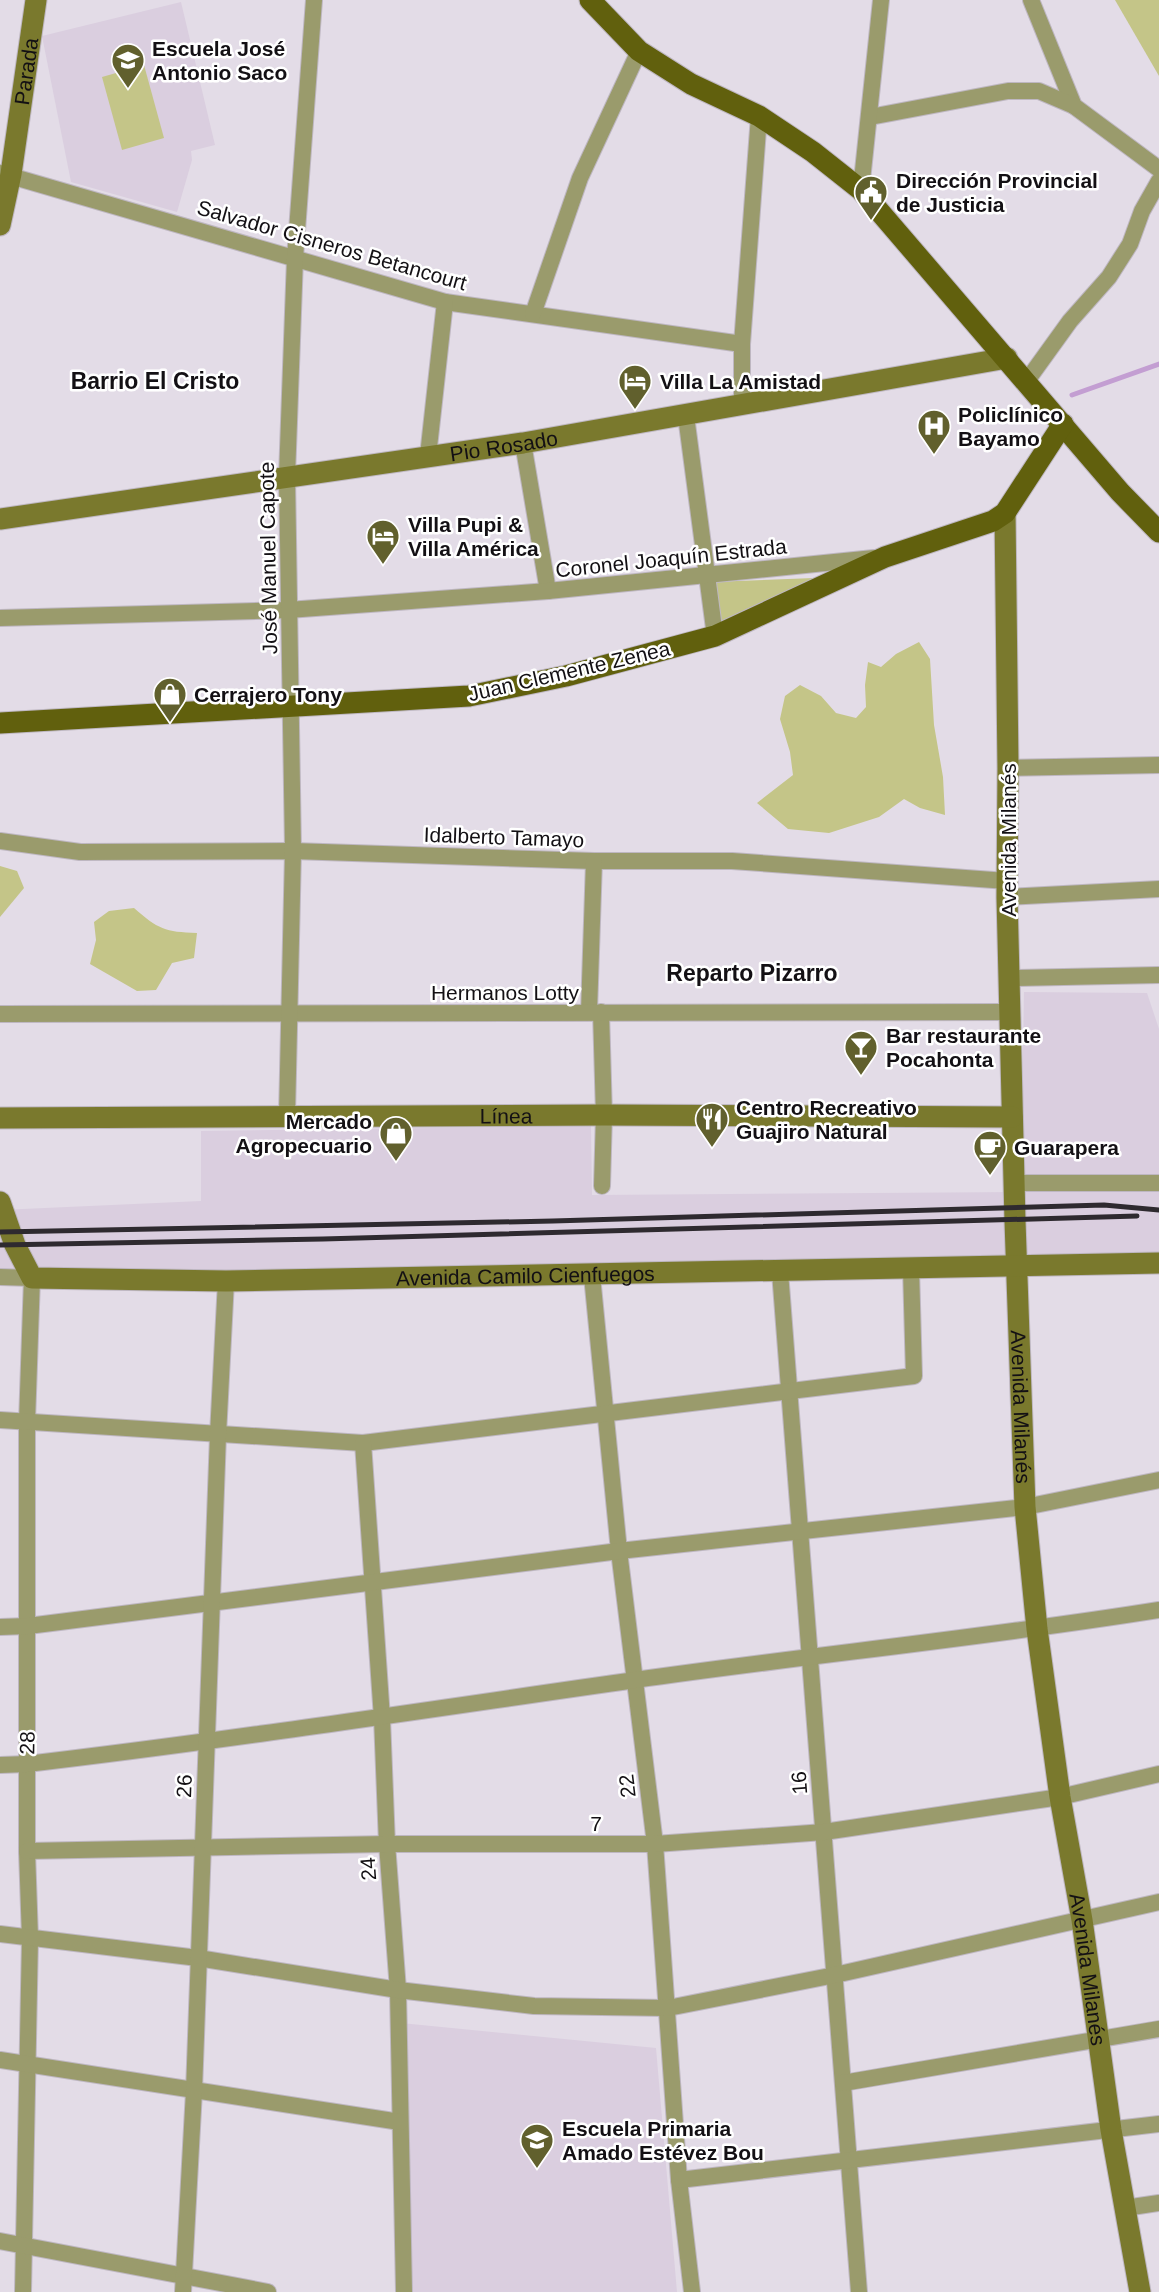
<svg xmlns="http://www.w3.org/2000/svg" width="1159" height="2292" viewBox="0 0 1159 2292" font-family="Helvetica,sans-serif">
	<style>
		.built { fill: #dacedf }
		.green { fill: #c4c588 }
		.lines { fill: none; stroke-linecap: round; stroke-linejoin: round }
		.stream { stroke: #c39ed2; stroke-width: 5 }
		.street-casing { stroke: #beb7c1; stroke-width: 18 }
		.secondary-casing { stroke: #beb7c1; stroke-width: 23 }
		.primary-casing { stroke: #beb7c1; stroke-width: 23 }
		.street { stroke: #9a9b6c; stroke-width: 16 }
		.secondary { stroke: #7a792d; stroke-width: 21 }
		.primary { stroke: #61600d; stroke-width: 21 }
		.rail { stroke: #2e2a2f; stroke-width: 5 }
		.labels { text-anchor: middle; dominant-baseline: central; stroke-width: 5; stroke-linejoin: round; paint-order: stroke }
		.poi-label { font-size: 21px; font-weight: bold; fill: #131014; stroke: #fff; text-anchor: start }
		.street-label { font-size: 21px; fill: #131014; stroke: #fff }
		.neighbourhood-label { font-size: 23px; font-weight: bold; fill: #131014; stroke: #fff }
	</style>
	<rect width="100%" height="100%" fill="#e3dce7"/>
	<g class="built">
		<polygon points="181,2 215,145 191,151 192,160 177,212 71,182 42,36"/>
		<polygon points="1024,992 1147,993 1159,1029 1159,1181 1021,1175"/>
		<polygon points="591,1126 592,1195 1159,1191 1159,1254 122,1274 0,1269 0,1210 201,1201 201,1131"/>
		<polygon points="401,2023 656,2048 677,2292 412,2292"/>
	</g>
	<g class="green">
		<polygon points="1115,0 1159,0 1159,76"/>
		<polygon points="144,65 164,138 122,150 102,77"/>
		<polygon points="814,578 716,626 710,582"/>
		<polygon points="919,642 930,659 934,725 943,777 945,815 920,808 904,799 879,817 829,833 788,829 757,803 793,775 790,752 780,719 785,696 800,685 821,696 836,713 856,718 866,707 865,685 868,662 881,667 896,654"/>
		<polygon points="0,866 17,871 24,888 0,917"/>
		<path d="M 134,908 C 158,929 165,932 197,933 L 194,958 L 172,963 L 156,990 L 137,991 L 90,964 L 96,940 L 94,922 L 109,911 Z"/>
	</g>
	<g class="lines">
		<polyline class="stream" points="1072,395 1159,364"/>
		<defs>
			<g id="street">
				<polyline points="1031,0 1074,106 1159,169"/>
				<polyline points="870,117 1008,91 1039,91 1074,106"/>
				<polyline points="0,173 445,302 742,344"/>
				<polyline points="861,190 881,0"/>
				<polyline points="533,314 580,178 639,51"/>
				<polyline points="1026,382 1070,321 1109,277 1130,244 1142,211 1159,181"/>
				<polyline points="742,404 742,344 759,116"/>
				<polyline points="686,416 715,636"/>
				<polyline points="523,443 548,591"/>
				<polyline points="428,456 445,302"/>
				<polyline points="0,618 288,610 548,591 874,558"/>
				<polyline points="1008,768 1159,765"/>
				<polyline points="0,841 80,852 293,851 594,861 732,861 1007,881"/>
				<polyline points="1007,897 1159,889"/>
				<polyline points="1010,978 1159,975"/>
				<polyline points="589,1012 594,861"/>
				<polyline points="601,1012 604,1115 602,1186"/>
				<polyline points="0,1014 1011,1012"/>
				<polyline points="287,1116 293,851 287,476 295,258 314,0"/>
				<polyline points="1014,1183 1159,1183"/>
				<polyline points="780,1272 859,2292"/>
				<polyline points="592,1276 619,1551 655,1844 679,2180 692,2292"/>
				<polyline points="0,1277 32,1278 27,1422 27,1851 30,1938 23,2292"/>
				<polyline points="0,1420 363,1443 914,1376 911,1269"/>
				<polyline points="363,1443 382,1718 387,1844 398,1990 404,2292"/>
				<polyline points="0,1627 28,1626 619,1551 1025,1507 1159,1480"/>
				<path d="M 0,1765 L 27,1764 C 230,1740 432,1709 635,1680 C 810,1655 985,1638 1159,1610"/>
				<polyline points="27,1851 387,1844 655,1844 824,1832 1060,1797 1159,1774"/>
				<polyline points="0,1934 198,1958 398,1990 534,2006 668,2008 835,1975 1159,1902"/>
				<polyline points="0,2060 400,2122"/>
				<polyline points="843,2083 1159,2029"/>
				<polyline points="679,2180 1159,2124"/>
				<polyline points="1125,2208 1159,2203"/>
				<polyline points="0,2241 268,2292"/>
				<polyline points="183,2292 194,2091 218,1435 226,1281"/>
			</g>
			<g id="secondary">
				<path id="s1" d="M 0,225 L 11,174 L 36,0"/>
				<path id="s2" d="M 1005,513 L 1008,768 L 1007,897 L 1015,1221 L 1025,1507 L 1037,1629 L 1060,1797 L 1082,1920 L 1111,2130 L 1140,2292"/>
				<path id="s3" d="M 0,519 L 523,443 L 1007,358"/>
				<path id="s4" d="M 0,1118 L 604,1115 L 1012,1117"/>
				<path id="s5" d="M 0,1202 L 15,1245 L 32,1278 L 226,1281 L 1159,1263"/>
			</g>
			<g id="primary">
				<polyline points="590,0 639,51 691,84 759,116 813,152 861,190 1120,492 1159,532"/>
				<polyline points="0,723 469,696 566,676 715,636 885,557 993,521 1005,513 1063,424"/>
			</g>
		</defs>
		<use href="#street" class="street-casing"/>
		<use href="#secondary" class="secondary-casing"/>
		<use href="#primary" class="primary-casing"/>
		<use href="#street" class="street"/>
		<use href="#secondary" class="secondary"/>
		<use href="#primary" class="primary"/>
		<g class="rail">
			<polyline points="0,1232 553,1221 1104,1205 1159,1210"/>
			<polyline points="0,1245 323,1239 1137,1216"/>
		</g>
	</g>
	<defs>
		<symbol id="school-pin" viewBox="-11 -11 22 30"><path d="M0 17L-7.5 6A9.5 9.5 0 1 1 7.5 6Z" fill="#61602d" stroke="#fff"/><path d="M0-5L7-2L0 1L-7-2ZM-4 1L0 2.5L4 1V4Q0 6-4 4Z" fill="#fff"/></symbol>
		<symbol id="civic-pin" viewBox="-11 -11 22 30"><path d="M0 17L-7.5 6A9.5 9.5 0 1 1 7.5 6Z" fill="#61602d" stroke="#fff"/><path d="M-.6-6.5H3V-4.5H.6V-3L4-1V1h2V6H-6V1h2V-1L-.6-3ZM-1.2 2.5V6h2.4V2.5Z" fill="#fff"/></symbol>
		<symbol id="hotel-pin" viewBox="-11 -11 22 30"><path d="M0 17L-7.5 6A9.5 9.5 0 1 1 7.5 6Z" fill="#61602d" stroke="#fff"/><path d="M-6-4.5h1.5V1H6V5H4.5V3h-9V5H-6ZM-4 0a1.8 1.8 0 1 1 3.6 0ZM.5 0V-2.5h3Q6-2.5 6 0Z" fill="#fff"/></symbol>
		<symbol id="hospital-pin" viewBox="-11 -11 22 30"><path d="M0 17L-7.5 6A9.5 9.5 0 1 1 7.5 6Z" fill="#61602d" stroke="#fff"/><path d="M-5-5h3v3.5h4V-5h3V5h-3V1.5h-4V5h-3Z" fill="#fff"/></symbol>
		<symbol id="shop-pin" viewBox="-11 -11 22 30"><path d="M0 17L-7.5 6A9.5 9.5 0 1 1 7.5 6Z" fill="#61602d" stroke="#fff"/><path d="M-5-2.5h2.3a2.7 3.5 0 0 1 5.4 0H5L5.5 6h-11ZM-1.5-2.5h3a1.5 2.3 0 0 0-3 0Z" fill="#fff"/></symbol>
		<symbol id="bar-pin" viewBox="-11 -11 22 30"><path d="M0 17L-7.5 6A9.5 9.5 0 1 1 7.5 6Z" fill="#61602d" stroke="#fff"/><path d="M-6-5H6L.8 .8V4.5H3.5V6h-7V4.5H-.8V.8Z" fill="#fff"/></symbol>
		<symbol id="restaurant-pin" viewBox="-11 -11 22 30"><path d="M0 17L-7.5 6A9.5 9.5 0 1 1 7.5 6Z" fill="#61602d" stroke="#fff"/><path d="M-5-6h1v4h1v-4h1v4h1v-4h1v5L-1.5 .5V6h-2V.5L-5-1ZM5-6V6H3V1.5H1.5Q1.5-4 5-6Z" fill="#fff"/></symbol>
		<symbol id="cafe-pin" viewBox="-11 -11 22 30"><path d="M0 17L-7.5 6A9.5 9.5 0 1 1 7.5 6Z" fill="#61602d" stroke="#fff"/><path d="M-5.5-4.5H6V0H3Q3 3.5 0 3.5H-2.5Q-5.5 3.5-5.5 0ZM3-3.2v2h1.7v-2ZM-6 4.5H4V6H-6Z" fill="#fff"/></symbol>
	</defs>
	<g fill-rule="evenodd">
		<use href="#school-pin" x="109" y="41" width="38" height="52"/>
		<use href="#civic-pin" x="852" y="173" width="38" height="52"/>
		<use href="#hotel-pin" x="616" y="362" width="38" height="52"/>
		<use href="#hospital-pin" x="915" y="407" width="38" height="52"/>
		<use href="#hotel-pin" x="364" y="517" width="38" height="52"/>
		<use href="#shop-pin" x="151" y="675" width="38" height="52"/>
		<use href="#bar-pin" x="842" y="1028" width="38" height="52"/>
		<use href="#restaurant-pin" x="693" y="1100" width="38" height="52"/>
		<use href="#shop-pin" x="377" y="1114" width="38" height="52"/>
		<use href="#cafe-pin" x="971" y="1128" width="38" height="52"/>
		<use href="#school-pin" x="518" y="2121" width="38" height="52"/>
	</g>
	<g class="labels">
		<g class="poi-label">
			<text x="152" y="48">Escuela José<tspan x="152" dy="24">Antonio Saco</tspan></text>
			<text x="896" y="180">Dirección Provincial<tspan x="896" dy="24">de Justicia</tspan></text>
			<text x="660" y="381">Villa La Amistad</text>
			<text x="958" y="414">Policlínico<tspan x="958" dy="24">Bayamo</tspan></text>
			<text x="408" y="524">Villa Pupi &amp;<tspan x="408" dy="24">Villa América</tspan></text>
			<text x="194" y="694">Cerrajero Tony</text>
			<text x="886" y="1035">Bar restaurante<tspan x="886" dy="24">Pocahonta</tspan></text>
			<text x="736" y="1107">Centro Recreativo<tspan x="736" dy="24">Guajiro Natural</tspan></text>
			<text x="372" y="1121" text-anchor="end">Mercado<tspan x="372" dy="24">Agropecuario</tspan></text>
			<text x="1014" y="1147">Guarapera</text>
			<text x="562" y="2128">Escuela Primaria<tspan x="562" dy="24">Amado Estévez Bou</tspan></text>
		</g>
		<g class="street-label">
			<text stroke="none"><textPath href="#s1" startOffset="156">Parada</textPath></text>
			<text transform="translate(332 245) rotate(16)">Salvador Cisneros Betancourt</text>
			<text stroke="none"><textPath href="#s3" startOffset="509">Pio Rosado</textPath></text>
			<text transform="translate(268 558) rotate(-91)">José Manuel Capote</text>
			<text transform="translate(671 558) rotate(-6)">Coronel Joaquín Estrada</text>
			<text transform="translate(569 671) rotate(-13)">Juan Clemente Zenea</text>
			<text transform="translate(504 837) rotate(2)">Idalberto Tamayo</text>
			<text transform="translate(1008 840) rotate(-90)">Avenida Milanés</text>
			<text x="505" y="992">Hermanos Lotty</text>
			<text stroke="none"><textPath href="#s4" startOffset="506">Línea</textPath></text>
			<text stroke="none"><textPath href="#s5" startOffset="576">Avenida Camilo Cienfuegos</textPath></text>
			<text stroke="none"><textPath href="#s2" startOffset="894">Avenida Milanés</textPath></text>
			<text transform="translate(27 1743) rotate(-89)">28</text>
			<text transform="translate(799 1783) rotate(-94)">16</text>
			<text transform="translate(184 1786) rotate(-88)">26</text>
			<text transform="translate(627 1786) rotate(-97)">22</text>
			<text x="596" y="1823">7</text>
			<text transform="translate(368 1869) rotate(-94)">24</text>
			<text stroke="none"><textPath href="#s2" startOffset="1461">Avenida Milanés</textPath></text>
		</g>
		<g class="neighbourhood-label">
			<text x="155" y="381">Barrio El Cristo</text>
			<text x="752" y="973">Reparto Pizarro</text>
		</g>
	</g>
</svg>
